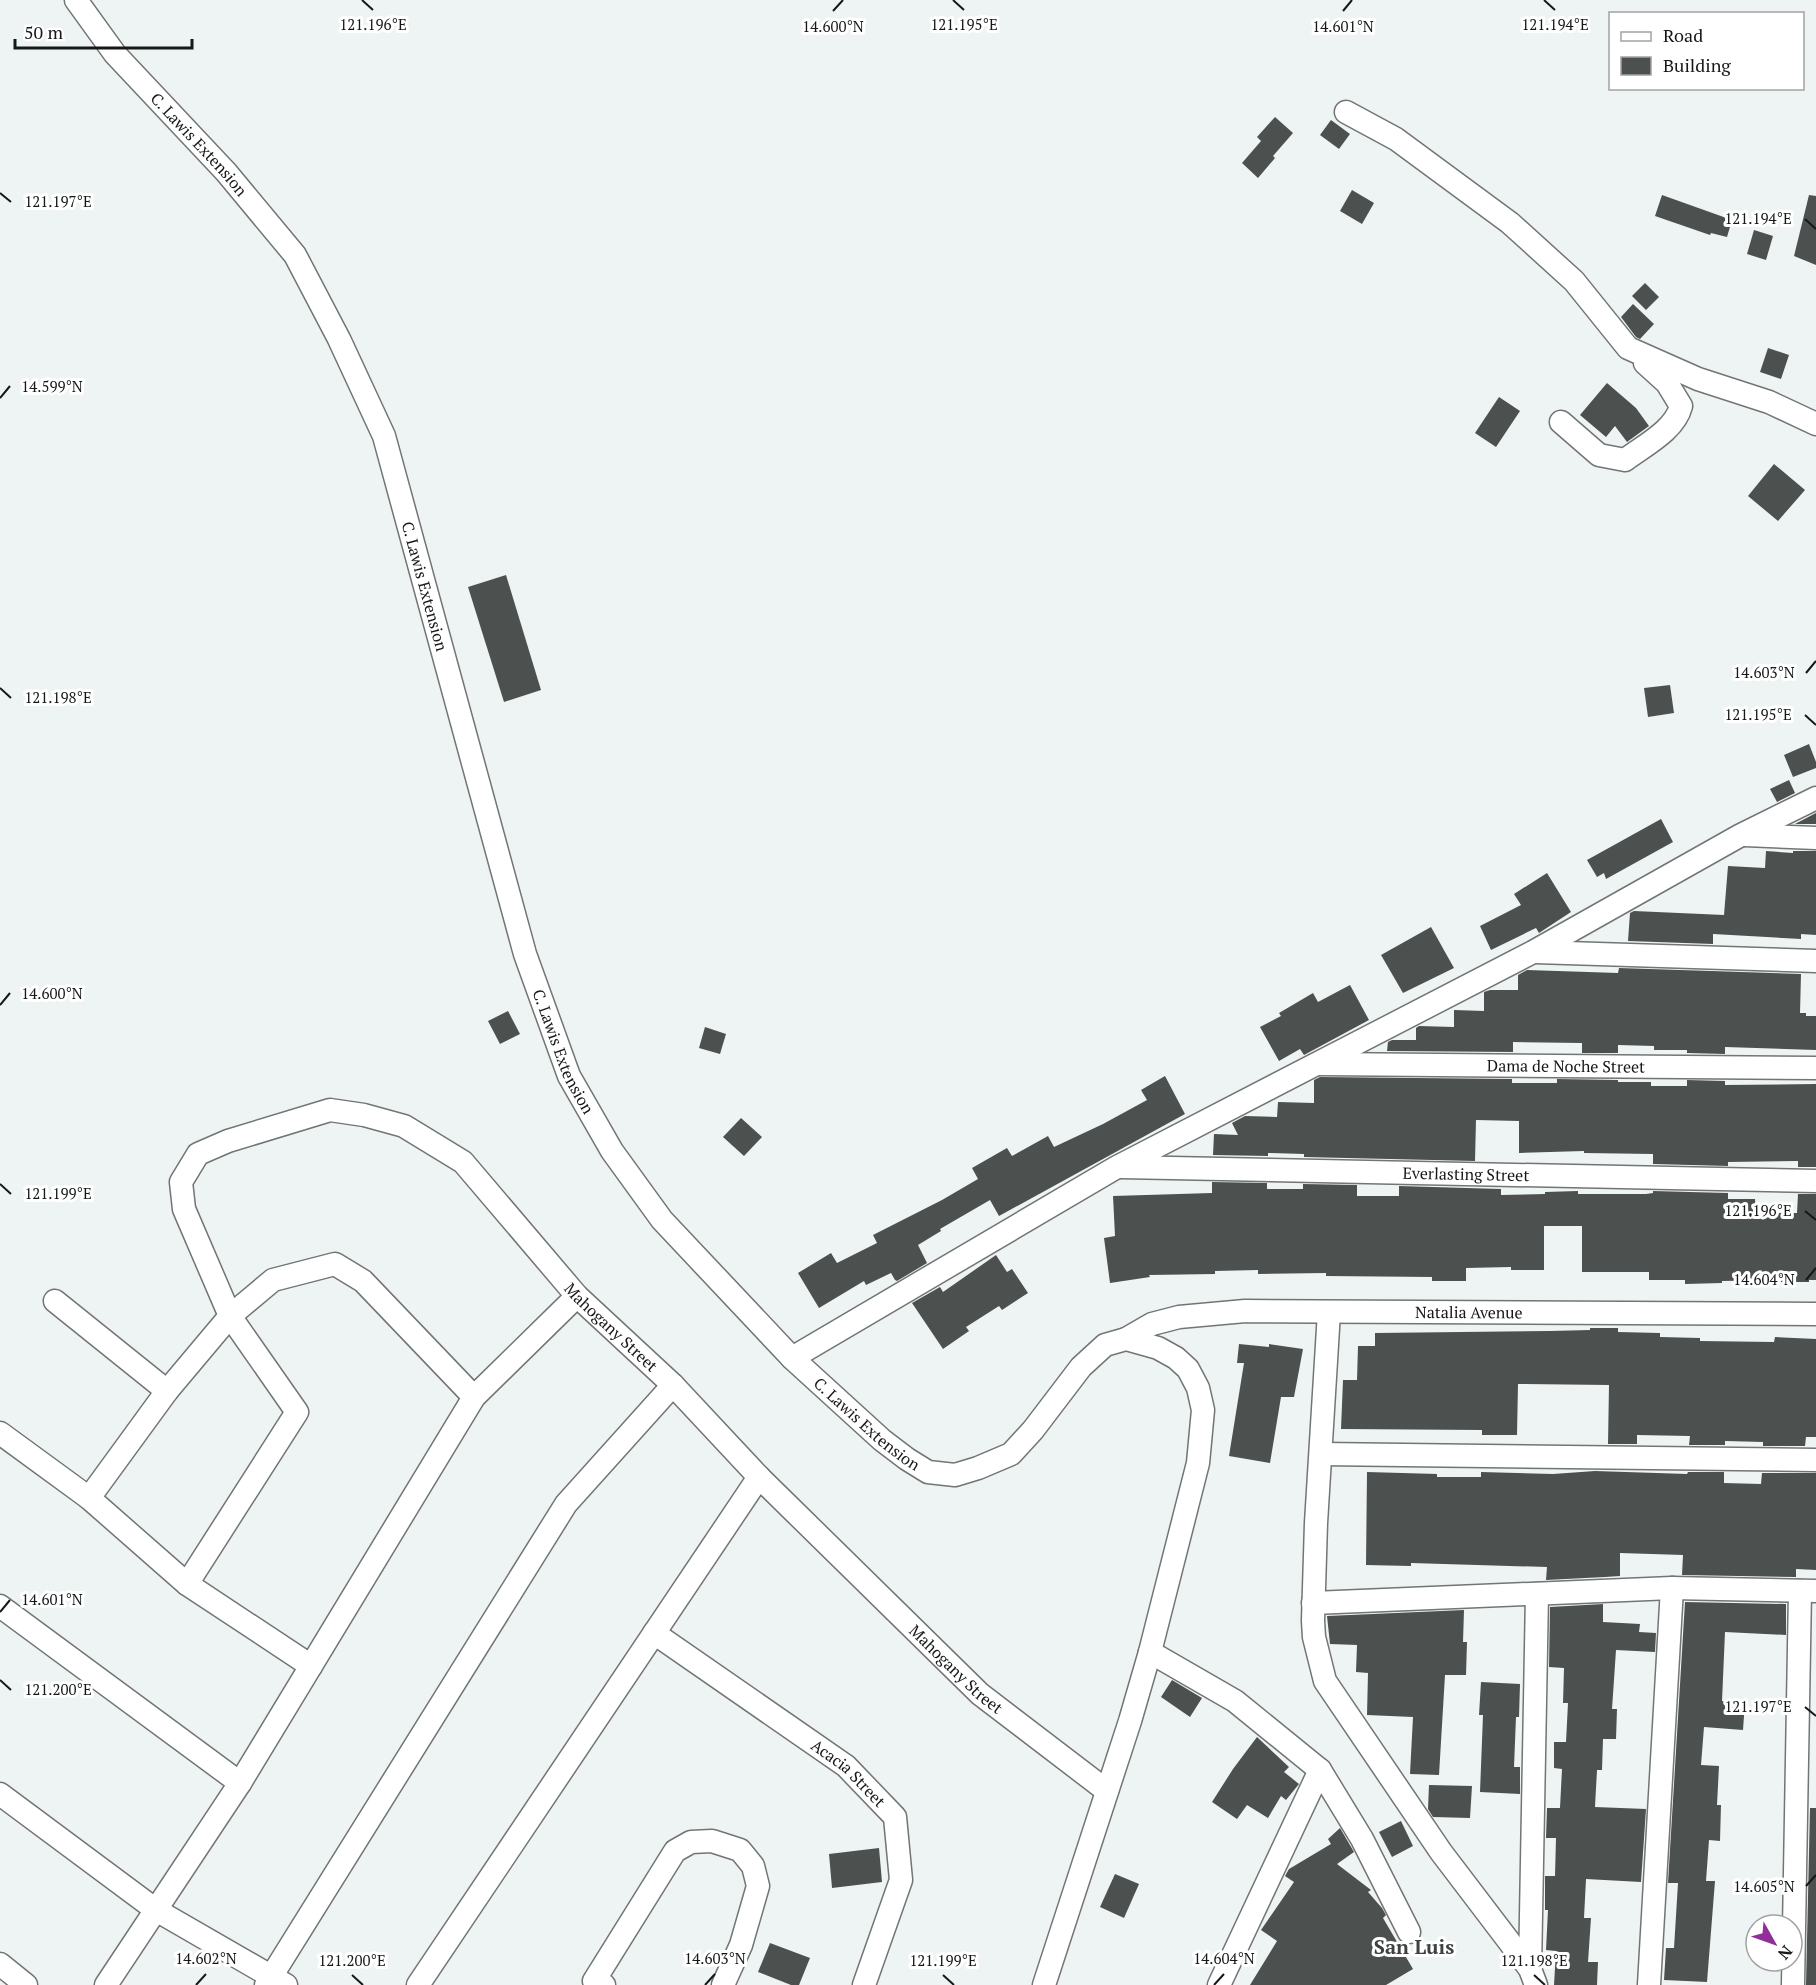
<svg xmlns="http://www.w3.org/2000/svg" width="1816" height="1985" viewBox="0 0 1816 1985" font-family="'PT Serif',serif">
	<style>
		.building { fill: #4c5150 }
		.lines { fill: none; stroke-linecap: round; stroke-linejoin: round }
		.minor-casing { stroke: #717574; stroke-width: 25 }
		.minor { stroke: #fff; stroke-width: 22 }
		.ticks { fill: none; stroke: #161717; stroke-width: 2 }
		.labels { text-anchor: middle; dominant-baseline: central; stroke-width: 6; stroke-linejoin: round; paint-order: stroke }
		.street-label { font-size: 16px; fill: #161717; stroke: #fff }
		.quarter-label { font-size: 20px; font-weight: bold; fill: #3d4241; stroke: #fff }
		.ticks-label { font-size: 15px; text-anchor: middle; fill: #161717; stroke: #fff; stroke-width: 6; stroke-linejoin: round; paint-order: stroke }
	</style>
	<rect width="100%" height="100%" fill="#eef4f3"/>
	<g class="building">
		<polygon points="1275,117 1293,133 1273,156 1275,158 1258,178 1242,163 1261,141 1257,137"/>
		<polygon points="1331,120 1350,134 1339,149 1320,135"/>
		<polygon points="1352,190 1374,203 1362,224 1340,211"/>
		<polygon points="1662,195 1732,220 1727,237 1711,233 1710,235 1655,216"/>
		<polygon points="1809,195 1816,196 1816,265 1794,256"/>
		<polygon points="1754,230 1773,236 1766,260 1747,254"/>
		<polygon points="1645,283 1659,297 1646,310 1632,296"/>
		<polygon points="1633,304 1654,324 1640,339 1636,337 1621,317"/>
		<polygon points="1768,348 1789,355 1781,379 1760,372"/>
		<polygon points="1607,383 1636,408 1649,426 1627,442 1615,426 1606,437 1580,415"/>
		<polygon points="1499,397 1520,411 1496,447 1475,433"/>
		<polygon points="1774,464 1805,490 1778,521 1748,496"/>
		<polygon points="506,575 541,690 504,702 468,587"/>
		<polygon points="1670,685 1674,713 1648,717 1644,688"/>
		<polygon points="1809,744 1816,762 1816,768 1793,777 1784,755"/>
		<polygon points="1789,780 1795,793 1777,802 1770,789"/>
		<polygon points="1816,813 1816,824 1795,824"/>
		<polygon points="1661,819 1673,842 1606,879 1604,873 1597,877 1587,860"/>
		<polygon points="1766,851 1793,853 1793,851 1816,851 1816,935 1801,934 1801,939 1713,934 1713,944 1628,941 1630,913 1634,911 1724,915 1728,866 1765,868"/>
		<polygon points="1547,873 1571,912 1539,933 1536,928 1491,950 1480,926 1521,905 1514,894"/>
		<polygon points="1431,927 1454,968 1403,993 1381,955"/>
		<polygon points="1619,968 1801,974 1800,1013 1806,1013 1806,1016 1816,1016 1816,1050 1725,1047 1725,1054 1687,1053 1687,1050 1654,1050 1654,1046 1618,1045 1618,1053 1582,1053 1582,1043 1513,1042 1513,1052 1387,1051 1388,1042 1392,1040 1416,1040 1416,1028 1419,1026 1454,1027 1454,1010 1484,1011 1484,992 1490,990 1518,990 1518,975 1527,970 1618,973"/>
		<polygon points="1350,985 1369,1020 1304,1055 1300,1049 1279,1061 1260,1027 1281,1016 1279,1013 1313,993 1318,1002"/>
		<polygon points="508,1011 520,1034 500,1044 488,1021"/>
		<polygon points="705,1027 726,1034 720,1054 699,1048"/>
		<polygon points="1165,1076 1185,1114 999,1216 990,1200 940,1229 941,1231 918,1245 927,1263 897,1281 895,1280 891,1273 866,1285 864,1281 819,1308 798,1273 831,1253 837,1263 877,1243 873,1235 942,1200 978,1179 972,1168 1007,1148 1012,1156 1048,1136 1054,1147 1103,1124 1147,1100 1141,1090"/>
		<polygon points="1320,1077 1512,1079 1512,1083 1557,1083 1557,1079 1618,1080 1618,1082 1651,1082 1651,1086 1687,1086 1687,1080 1725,1081 1725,1085 1816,1084 1816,1167 1798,1167 1798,1161 1728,1162 1728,1166 1653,1164 1653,1154 1584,1153 1584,1151 1519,1153 1519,1121 1476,1120 1475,1161 1304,1157 1304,1154 1268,1153 1268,1156 1213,1155 1214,1134 1238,1135 1232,1123 1245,1116 1277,1117 1278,1102 1314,1103 1314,1080"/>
		<polygon points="741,1118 762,1137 744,1156 723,1137"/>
		<polygon points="1212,1182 1267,1183 1267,1189 1303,1189 1303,1184 1357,1185 1357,1196 1399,1196 1399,1186 1501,1189 1501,1195 1545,1194 1545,1192 1578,1191 1578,1194 1646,1194 1653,1193 1653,1191 1728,1193 1728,1199 1755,1199 1756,1213 1797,1213 1798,1194 1816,1194 1816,1280 1809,1280 1809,1282 1781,1282 1781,1280 1722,1281 1722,1283 1685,1284 1685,1280 1649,1280 1649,1272 1582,1272 1582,1226 1544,1226 1544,1270 1511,1270 1511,1267 1466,1268 1466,1281 1432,1281 1432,1277 1326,1276 1326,1273 1258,1274 1258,1270 1215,1271 1215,1274 1149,1275 1150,1277 1110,1283 1104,1238 1115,1236 1113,1196 1212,1193"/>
		<polygon points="996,1255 1007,1272 1012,1269 1028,1293 1002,1310 999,1306 966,1327 969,1331 943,1349 912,1303 940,1287 943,1292"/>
		<polygon points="1590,1328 1618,1328 1618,1332 1660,1333 1660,1337 1700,1338 1700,1341 1774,1342 1775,1337 1816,1339 1816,1437 1806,1437 1805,1446 1763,1446 1763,1442 1725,1441 1725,1445 1689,1445 1690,1436 1637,1435 1637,1444 1608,1444 1609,1385 1518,1384 1517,1435 1482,1435 1482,1430 1341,1429 1343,1380 1357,1380 1358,1346 1375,1346 1375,1333 1550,1331 1590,1330"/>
		<polygon points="1239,1344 1269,1347 1269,1344 1303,1349 1294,1397 1281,1397 1270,1463 1229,1456 1244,1363 1237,1363"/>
		<polygon points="1595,1471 1687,1474 1688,1472 1724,1472 1724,1483 1761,1484 1762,1473 1816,1473 1816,1570 1796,1569 1796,1577 1682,1575 1683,1555 1620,1553 1620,1576 1605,1577 1546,1580 1547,1567 1411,1563 1411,1566 1366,1565 1367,1472 1437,1474 1437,1477 1481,1477 1481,1472 1553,1474"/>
		<polygon points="1685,1602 1786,1604 1786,1635 1725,1632 1722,1701 1745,1702 1743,1730 1704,1727 1701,1765 1719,1766 1717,1805 1721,1805 1720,1841 1709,1840 1706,1881 1715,1881 1707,1982 1664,1980 1666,1948 1674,1948 1678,1883 1668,1883"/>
		<polygon points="1603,1604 1603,1622 1640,1624 1639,1632 1656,1633 1655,1652 1616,1650 1612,1709 1617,1709 1616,1739 1603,1739 1602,1770 1597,1770 1595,1807 1646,1809 1641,1882 1586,1879 1584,1918 1591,1918 1588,1962 1598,1962 1597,1985 1554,1985 1556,1951 1546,1950 1548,1910 1545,1910 1545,1876 1555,1876 1556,1838 1546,1838 1547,1808 1560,1808 1562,1769 1554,1768 1554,1742 1566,1742 1568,1703 1563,1703 1564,1668 1549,1667 1550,1607"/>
		<polygon points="1464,1610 1463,1642 1467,1642 1466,1675 1445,1675 1439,1775 1410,1774 1413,1717 1367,1715 1368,1673 1356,1672 1357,1645 1330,1644 1327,1616"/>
		<polygon points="1172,1680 1202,1698 1190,1717 1161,1697"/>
		<polygon points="1481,1682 1520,1684 1519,1717 1516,1717 1514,1767 1520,1767 1520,1794 1480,1792 1483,1715 1479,1715"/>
		<polygon points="1257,1737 1289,1767 1284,1772 1299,1784 1286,1800 1281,1796 1268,1818 1247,1805 1237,1819 1212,1802 1233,1769"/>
		<polygon points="1429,1785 1472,1786 1470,1818 1433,1817 1428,1809"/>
		<polygon points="1810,1808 1816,1808 1816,1985 1806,1985"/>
		<polygon points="1401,1821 1413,1846 1392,1857 1379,1832"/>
		<polygon points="1340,1828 1354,1852 1337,1864 1371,1890 1368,1892 1382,1908 1386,1915 1383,1918 1413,1969 1386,1985 1250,1985 1277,1941 1261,1930 1294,1882 1285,1876 1289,1869 1331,1844 1328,1839"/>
		<polygon points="879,1848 882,1882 832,1888 829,1854"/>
		<polygon points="1115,1874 1139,1884 1124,1918 1100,1907"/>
		<polygon points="770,1943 810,1958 799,1985 791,1985 758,1972"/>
	</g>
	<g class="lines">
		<defs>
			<g id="minor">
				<path id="s1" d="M 76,0 L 115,54 L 226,172 L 295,255 L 339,339 L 384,436 L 525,954 L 569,1076 L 612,1151 L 662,1220 L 792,1358 L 882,1440 L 907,1459 L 928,1472 L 955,1475 L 978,1468 L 1011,1454 L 1033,1430 L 1081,1367 L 1105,1345 L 1126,1339 L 1158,1348 L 1176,1358 L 1188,1369 L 1198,1388 L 1203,1410 L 1198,1463 L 1150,1652 L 1130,1721 L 1044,1985"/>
				<polyline points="1346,112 1396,139 1510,223 1574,281 1628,348 1698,379 1769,402 1816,424"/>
				<path d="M 1561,422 L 1599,455 L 1625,460 C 1645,445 1675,430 1681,406 L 1667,383 L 1645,363"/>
				<polyline points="1745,835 1816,838"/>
				<polyline points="1535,952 1816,961"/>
				<path id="s2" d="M 1320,1064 L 1816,1068"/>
				<path id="s3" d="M 1121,1167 L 1816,1181"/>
				<polyline points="55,1301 167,1391"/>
				<polyline points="1329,1312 1316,1523 1313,1621 1314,1637 1325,1681 1441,1852 1530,1969 1536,1985"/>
				<path id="s4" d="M 1126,1339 L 1152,1324 L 1179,1317 L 1245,1311 L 1816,1314"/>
				<polyline points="792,1358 1117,1167 1533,952 1741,835 1816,798"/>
				<polyline points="0,1433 89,1498 187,1584 311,1666"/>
				<polyline points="1321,1454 1816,1460"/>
				<polyline points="89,1498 167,1391 230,1316 273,1280 335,1264 363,1281 474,1397"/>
				<path id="s5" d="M 187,1584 L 297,1412 L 230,1316 L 184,1209 L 181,1182 L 198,1154 L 228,1141 L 330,1110 L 364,1115 L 404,1126 L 463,1162 L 577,1296 L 673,1385 L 759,1477 L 980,1694 L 1107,1791"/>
				<polyline points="1313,1603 1672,1588 1816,1591"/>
				<polyline points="0,1606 240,1783"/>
				<path id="s6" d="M 654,1633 L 846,1766 L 895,1817 L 901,1880 L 864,1985"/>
				<polyline points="1150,1652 1235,1701 1320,1770 1362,1839 1409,1932"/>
				<polyline points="0,1794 156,1910 286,1985"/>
				<polyline points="0,1964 26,1985"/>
				<polyline points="1530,1969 1537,1594"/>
				<polyline points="106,1985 240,1783 474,1397 577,1296"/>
				<polyline points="266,1985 566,1504 673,1385"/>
				<polyline points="418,1985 759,1477"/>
				<polyline points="604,1985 594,1981 675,1851 691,1842 712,1841 740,1850 753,1866 758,1886 741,1945 723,1985"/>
				<polyline points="1219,1985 1320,1770"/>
				<polyline points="1649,1985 1672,1588"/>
				<polyline points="1793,1985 1800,1591"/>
			</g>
		</defs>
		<use href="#minor" class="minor-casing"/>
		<use href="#minor" class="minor"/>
	</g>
	<path class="ticks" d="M 362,0 L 373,10M 953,0 L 964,10M 1544,0 L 1555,10M 833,11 L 843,0M 1343,11 L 1352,0M 0,193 L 11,202M 1805,219 L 1816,229M 0,398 L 10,386M 1806,673 L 1816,661M 0,688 L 11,698M 1805,715 L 1816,725M 0,1005 L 10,993M 0,1184 L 11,1194M 1805,1211 L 1816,1220M 1806,1280 L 1816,1268M 0,1612 L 10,1600M 0,1680 L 11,1690M 1805,1707 L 1816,1716M 1806,1886 L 1816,1875M 352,1975 L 363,1985M 943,1975 L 954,1985M 1534,1975 L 1545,1985M 196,1985 L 206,1974M 705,1985 L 715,1974M 1214,1985 L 1224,1974"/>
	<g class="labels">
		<g class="street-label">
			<text stroke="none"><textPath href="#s1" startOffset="190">C. Lawis Extension</textPath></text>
			<text stroke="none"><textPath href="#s1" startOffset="694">C. Lawis Extension</textPath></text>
			<text stroke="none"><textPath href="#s1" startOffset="1180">C. Lawis Extension</textPath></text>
			<text stroke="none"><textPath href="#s2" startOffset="246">Dama de Noche Street</textPath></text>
			<text stroke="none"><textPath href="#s3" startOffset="345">Everlasting Street</textPath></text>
			<text stroke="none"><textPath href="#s4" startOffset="348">Natalia Avenue</textPath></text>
			<text stroke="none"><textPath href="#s5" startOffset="1004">Mahogany Street</textPath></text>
			<text stroke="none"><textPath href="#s1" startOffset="1666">C. Lawis Extension</textPath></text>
			<text stroke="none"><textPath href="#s5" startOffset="1490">Mahogany Street</textPath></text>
			<text stroke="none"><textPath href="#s6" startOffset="240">Acacia Street</textPath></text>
		</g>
		<g class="quarter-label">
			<text x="1414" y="1946">San Luis</text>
		</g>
	</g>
	<g class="ticks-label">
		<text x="373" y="30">121.196°E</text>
		<text x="964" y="30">121.195°E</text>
		<text x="1555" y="30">121.194°E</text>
		<text x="833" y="32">14.600°N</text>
		<text x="1343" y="32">14.601°N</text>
		<text x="58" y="207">121.197°E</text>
		<text x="1758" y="224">121.194°E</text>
		<text x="52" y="392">14.599°N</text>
		<text x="1764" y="678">14.603°N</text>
		<text x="58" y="703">121.198°E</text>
		<text x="1758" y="720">121.195°E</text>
		<text x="52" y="999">14.600°N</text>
		<text x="58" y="1199">121.199°E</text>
		<text x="1758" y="1216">121.196°E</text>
		<text x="1764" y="1285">14.604°N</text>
		<text x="52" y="1605">14.601°N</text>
		<text x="58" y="1695">121.200°E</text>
		<text x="1758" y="1712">121.197°E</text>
		<text x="1764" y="1892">14.605°N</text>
		<text x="206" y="1964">14.602°N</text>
		<text x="715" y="1964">14.603°N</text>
		<text x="1224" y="1964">14.604°N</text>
		<text x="352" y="1966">121.200°E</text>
		<text x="943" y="1966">121.199°E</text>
		<text x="1534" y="1966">121.198°E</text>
	</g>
	<rect x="1609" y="12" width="195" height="78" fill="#ffffff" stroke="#a2a2a2" stroke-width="1.5"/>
	<rect x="1621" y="32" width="30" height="9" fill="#ffffff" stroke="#a2a2a2" stroke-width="1.5"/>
	<text x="1663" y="42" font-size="18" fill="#161717">Road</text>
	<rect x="1621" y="57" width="30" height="18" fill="#4c5150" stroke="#a2a2a2" stroke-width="1.5"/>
	<text x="1663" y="72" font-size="18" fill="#161717">Building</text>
	<g transform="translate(1774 1943) rotate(130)"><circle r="28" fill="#ffffff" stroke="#a2a2a2" stroke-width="1.5"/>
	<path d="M0-4.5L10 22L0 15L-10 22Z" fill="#902f98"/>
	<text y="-9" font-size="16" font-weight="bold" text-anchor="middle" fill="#161717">N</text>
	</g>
	<path d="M15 39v9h177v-9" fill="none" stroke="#161717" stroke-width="3"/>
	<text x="24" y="39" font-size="18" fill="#161717" stroke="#ffffff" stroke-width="4.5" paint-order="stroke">50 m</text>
</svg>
